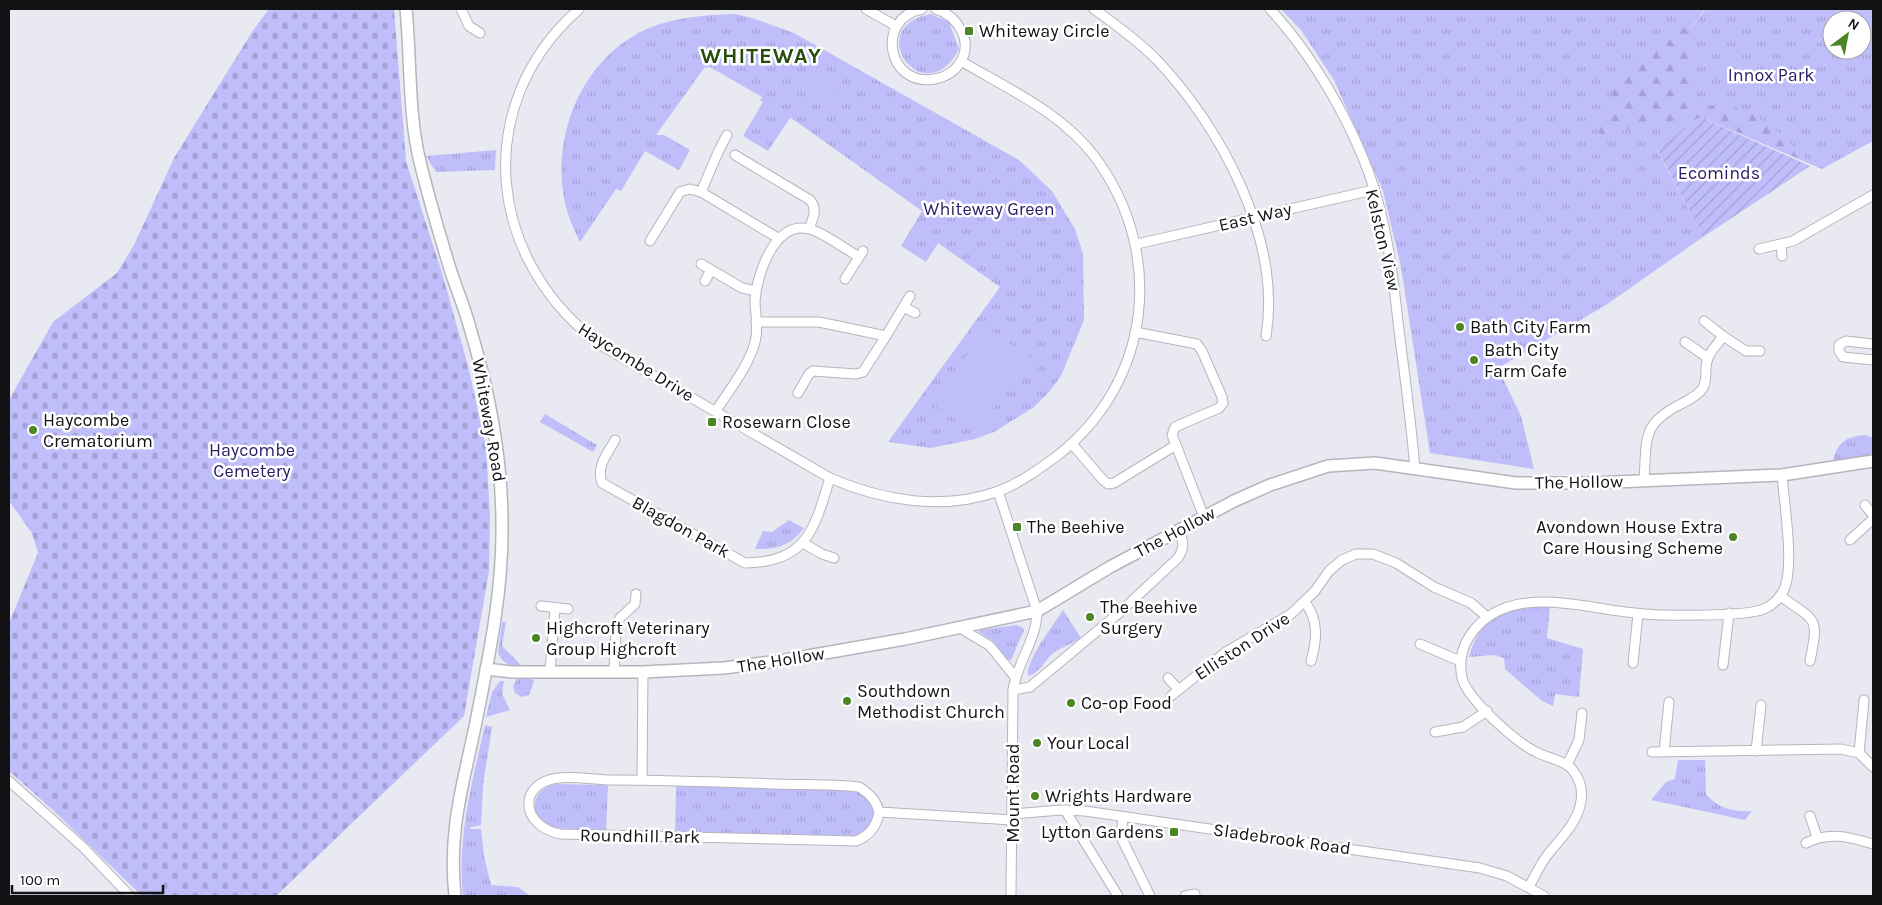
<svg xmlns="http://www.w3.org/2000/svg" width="1882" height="905" viewBox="0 0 1882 905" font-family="Karla,sans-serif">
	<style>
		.grass { fill: url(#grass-tufts); fill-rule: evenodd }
		.forest { fill: url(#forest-firs) }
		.cemetery { fill: url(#cemetery-stones) }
		.garden { fill: url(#garden-furrows) }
		.pitch { fill: #bfbdfa }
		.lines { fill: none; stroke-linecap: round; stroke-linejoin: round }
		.street-casing { stroke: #b5b5be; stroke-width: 11 }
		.secondary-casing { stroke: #b5b5be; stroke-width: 14 }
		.street { stroke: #fff; stroke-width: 9 }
		.secondary { stroke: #fff; stroke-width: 11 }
		.poi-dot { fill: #4b8622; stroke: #fff; stroke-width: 2 }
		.labels { text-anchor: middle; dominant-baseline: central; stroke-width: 5; stroke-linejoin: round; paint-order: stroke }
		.poi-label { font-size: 18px; fill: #121215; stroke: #fff; text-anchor: start }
		.park-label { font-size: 18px; fill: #2a1b64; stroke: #fff }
		.street-label { font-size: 18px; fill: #121215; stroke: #fff }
		.district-label { font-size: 22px; font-weight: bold; letter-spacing: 1px; fill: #274c0c; stroke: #fff }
	</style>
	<defs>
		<pattern id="grass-tufts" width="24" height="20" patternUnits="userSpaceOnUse" patternTransform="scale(1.25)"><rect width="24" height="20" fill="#bfbdfa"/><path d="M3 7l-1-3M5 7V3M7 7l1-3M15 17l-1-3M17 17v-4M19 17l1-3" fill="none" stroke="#a3a1d5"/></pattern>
		<pattern id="forest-firs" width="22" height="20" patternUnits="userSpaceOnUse" patternTransform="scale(1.25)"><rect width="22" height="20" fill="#bfbdfa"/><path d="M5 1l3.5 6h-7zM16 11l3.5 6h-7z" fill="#a3a1d5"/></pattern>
		<pattern id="cemetery-stones" width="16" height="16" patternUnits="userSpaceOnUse" patternTransform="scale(1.25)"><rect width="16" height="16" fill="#bfbdfa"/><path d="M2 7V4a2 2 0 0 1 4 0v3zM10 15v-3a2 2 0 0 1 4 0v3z" fill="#a3a1d5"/></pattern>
		<pattern id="garden-furrows" width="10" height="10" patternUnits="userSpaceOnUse" patternTransform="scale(1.25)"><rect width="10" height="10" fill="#bfbdfa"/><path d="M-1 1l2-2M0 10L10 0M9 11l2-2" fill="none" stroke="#a3a1d5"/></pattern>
	</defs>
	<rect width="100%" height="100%" fill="#e9e9f2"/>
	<g class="grass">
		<path d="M 1281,9 L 1705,9 L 1678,46 L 1706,9 L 1873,9 L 1873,141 L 1822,169 L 1700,117 L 1657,150 L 1703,237 L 1606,305 L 1498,368 L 1521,416 L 1534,469 L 1430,453 L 1401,267 L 1383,191 L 1334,80 L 1301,30 ZM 1832,20 L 1862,20 L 1862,50 L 1832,50 Z"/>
		<path d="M 735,14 L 752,18 L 794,33 L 1019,160 L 1052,191 L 1075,229 L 1083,254 L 1084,320 L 1061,376 L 1049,392 L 1034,407 L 994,432 L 975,439 L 931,448 L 888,442 L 1000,287 L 938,243 L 926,262 L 901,246 L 922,211 L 794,120 L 790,118 L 768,151 L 743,136 L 763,102 L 760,100 L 762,97 L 710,67 L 704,68 L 656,135 L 664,135 L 690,150 L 679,170 L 645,151 L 621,191 L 616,189 L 580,242 C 574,230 568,216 565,203 C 550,135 583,56 649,28 C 677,17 705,15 735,14 Z"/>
		<path d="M 931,14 L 949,22 L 959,49 C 925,115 860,27 931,14 Z"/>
		<polygon points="496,150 495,170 436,172 426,156"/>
		<polygon points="545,414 597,445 593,452 540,422"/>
		<path d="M 1866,435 L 1873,438 L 1873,456 L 1833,461 C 1837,442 1847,436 1866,435 Z"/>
		<path d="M 789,520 L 804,528 C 791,545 777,550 755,549 L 763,531 L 772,532 Z"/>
		<path d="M 1526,606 L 1550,607 L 1547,638 L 1583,649 L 1579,697 L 1555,694 L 1553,706 L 1542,701 L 1505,669 L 1504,658 L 1493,655 L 1469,657 C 1478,623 1495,616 1526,606 Z"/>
		<path d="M 1063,610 L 1081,638 C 1072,644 1061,647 1052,654 C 1045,661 1038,674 1028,676 C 1025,661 1055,623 1063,610 Z"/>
		<path d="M 502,622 L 506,622 L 502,646 L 522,666 C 511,667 503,664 498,653 Z"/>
		<polygon points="1017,625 1023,628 1024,630 1011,660 1008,660 993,641 979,632 980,630"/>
		<polygon points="517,679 532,679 534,681 529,695 522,697 515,693 513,686"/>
		<polygon points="500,681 504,681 502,694 510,710 486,717 492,692"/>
		<path d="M 485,725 L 492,727 L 483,785 L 481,825 L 471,827 L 470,829 L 481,829 L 484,856 L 491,885 L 518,887 L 530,896 L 463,896 C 457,835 472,784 485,725 Z"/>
		<path d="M 1678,760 L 1705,760 L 1706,794 C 1718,809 1734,812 1752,811 L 1745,820 L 1651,800 L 1666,782 L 1675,779 Z"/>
		<path d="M 554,784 L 608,785 L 606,830 L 554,828 L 538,820 C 530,803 537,789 554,784 Z"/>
		<path d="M 676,786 L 855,790 C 881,803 880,828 851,837 L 675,832 Z"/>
	</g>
	<path class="forest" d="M 1682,25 L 1691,35 L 1692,48 L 1689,63 L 1691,109 C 1703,108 1718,102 1729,105 C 1760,114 1787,137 1808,160 L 1806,162 L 1704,117 L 1689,122 L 1679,118 L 1649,127 L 1641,122 L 1604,142 L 1598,139 L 1601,127 L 1598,121 L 1603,110 L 1616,104 L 1612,94 L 1614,79 L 1631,64 L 1634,52 L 1663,45 L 1675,36 L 1675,27 Z"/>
	<polygon class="cemetery" points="269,9 394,9 406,161 442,273 468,366 486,447 490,516 489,571 464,716 276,896 142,896 54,811 9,771 9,623 38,553 32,533 9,501 9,400 53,322 117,273 134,245 174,158 252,32"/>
	<polygon class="garden" points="1700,117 1810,166 1703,237 1657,149"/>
	<g class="pitch">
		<polygon points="811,73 838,88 830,104 802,89"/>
		<polygon points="987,327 1030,357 976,434 933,404"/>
	</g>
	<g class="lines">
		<defs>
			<g id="street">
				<polyline points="461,9 469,26 480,33"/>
				<path d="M 579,9 C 469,106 487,264 604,347 L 830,478 C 883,501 943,511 999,491 C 1020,483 1039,469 1057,456 C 1152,382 1166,253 1095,157 C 1061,112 1008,89 961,61"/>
				<polyline points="866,9 896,26"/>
				<path d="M 922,9 C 874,19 888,88 935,79 C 946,77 954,72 960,63 C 974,40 957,16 936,9"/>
				<path d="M 1094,9 C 1115,24 1137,40 1156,59 C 1221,127 1282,240 1266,336"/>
				<path d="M 1270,9 C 1318,61 1365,144 1381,214 C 1390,250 1394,285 1398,322 C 1404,371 1411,420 1415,469"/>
				<path d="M 735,155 L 810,200 C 818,209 813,218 809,229"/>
				<path d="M 701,192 C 710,172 716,154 727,135"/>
				<polyline points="650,241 680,192 690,189 701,192 778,238"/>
				<polyline points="1137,244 1373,190"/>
				<polyline points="1781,245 1782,256"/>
				<polyline points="1759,249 1793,241 1873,195"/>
				<polyline points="701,264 742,288 756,291"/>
				<polyline points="845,279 863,251"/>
				<polyline points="705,281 711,270"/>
				<polyline points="904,307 915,313"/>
				<polyline points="1704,321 1723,336"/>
				<polyline points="756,322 819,322 886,336 910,296"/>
				<polyline points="1685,342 1708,358"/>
				<polyline points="1873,344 1846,341 1839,345 1839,351 1843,357 1873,360"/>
				<polyline points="798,393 809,374 813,371 856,374 863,372 886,336"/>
				<path d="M 716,411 C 729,390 749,366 755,342 C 759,328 755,313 755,300 C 757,274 775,220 809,229 C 821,231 847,250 859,257"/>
				<path d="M 615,440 C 607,455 596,466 602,483 L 745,563 C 807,562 814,530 830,478"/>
				<polyline points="1072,444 1103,480 1108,484 1114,483 1176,445 1172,435 1175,427 1219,408 1223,403 1222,397 1202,351 1197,344 1135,332"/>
				<polyline points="1176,445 1204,517"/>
				<path d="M 1644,480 C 1647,439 1641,424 1681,404 C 1688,400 1698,396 1703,388 C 1708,379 1704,368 1708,358 C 1710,351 1719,343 1723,336 L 1746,351 L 1760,351"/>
				<path d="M 998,491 L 1037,611 C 1037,640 1017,662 1013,690 L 1011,896"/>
				<polyline points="1865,505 1873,515"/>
				<polyline points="1850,540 1873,519"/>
				<polyline points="803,543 822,554 834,558"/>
				<path d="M 1780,596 C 1817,622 1819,616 1810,661"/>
				<path d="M 1305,602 C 1319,621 1317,640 1311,661"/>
				<polyline points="541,606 568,609"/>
				<polyline points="960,628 990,646 1015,677"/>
				<polyline points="1420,644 1460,661"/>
				<polyline points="1633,663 1638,614"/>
				<polyline points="1723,665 1729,613"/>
				<polyline points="550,671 555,608"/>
				<polyline points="614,671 616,627 620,618 635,604 636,594"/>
				<polyline points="1168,678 1178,689"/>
				<path d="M 1013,690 L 1030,687 L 1120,612 L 1178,558 C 1185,547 1184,541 1178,530"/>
				<polyline points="1171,696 1226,652 1291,614 1315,591 1329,571 1342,560 1356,554 1373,554 1396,563 1434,587 1471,603 1486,616"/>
				<polyline points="1435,732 1463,727 1487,711"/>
				<polyline points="1756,751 1761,705"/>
				<polyline points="1652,752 1841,749 1859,753 1873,767"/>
				<polyline points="1664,752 1669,702"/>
				<polyline points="1859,753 1864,700"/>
				<polyline points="1567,765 1579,740 1582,713"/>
				<polyline points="642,780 643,672"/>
				<polyline points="9,781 83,847 130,896"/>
				<polyline points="1065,810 1118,896"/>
				<path d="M 879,812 C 876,800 870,794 859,787 C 832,784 803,785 776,784 C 721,782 667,780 612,780 C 595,780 577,776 559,778 C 518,782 519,825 560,834 L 856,841 C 869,836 877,826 879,812 L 1013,820"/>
				<polyline points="1013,814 1061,810 1085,811 1480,868 1507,876 1544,896"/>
				<polyline points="1810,816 1817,837"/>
				<polyline points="1123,817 1121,837 1150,896"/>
				<path d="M 1806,843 C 1829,831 1850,837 1873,844"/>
				<path d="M 1529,887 C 1535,875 1541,863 1549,853 C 1562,837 1578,822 1581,801 C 1583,789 1579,777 1571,768 C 1561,759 1547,758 1536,752 C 1516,742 1468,700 1462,678 C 1459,664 1461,650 1469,637 C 1505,581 1581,608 1635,613 C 1658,616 1745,617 1764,609 C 1773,605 1781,597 1785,587 C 1794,563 1784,502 1782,475"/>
				<polyline points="1185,896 1195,894"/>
			</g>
			<g id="secondary">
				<path d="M 406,9 C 411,59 408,113 420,162 C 429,199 440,236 451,272 C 457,290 465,309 470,328 C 489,391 502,458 502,524 C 503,591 489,656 476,722 C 463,785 448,830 455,896"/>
				<polyline points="486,669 512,672 643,672 724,668 785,660 905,639 1037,611 1110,567 1234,501 1270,485 1328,466 1375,463 1516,483 1591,483 1782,475 1873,461"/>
			</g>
		</defs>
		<use href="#street" class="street-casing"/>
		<use href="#secondary" class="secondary-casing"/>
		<use href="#street" class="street"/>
		<use href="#secondary" class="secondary"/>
	</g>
	<g class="poi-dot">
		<rect x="964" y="26" width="10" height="10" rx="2.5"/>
		<circle cx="1460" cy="327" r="5"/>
		<circle cx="1474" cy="360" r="5"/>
		<rect x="707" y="417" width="10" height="10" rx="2.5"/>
		<circle cx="33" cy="430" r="5"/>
		<rect x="1012" y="522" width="10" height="10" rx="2.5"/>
		<circle cx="1733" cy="537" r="5"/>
		<circle cx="1090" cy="617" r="5"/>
		<circle cx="536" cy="638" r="5"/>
		<circle cx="847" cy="701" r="5"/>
		<circle cx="1071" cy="703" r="5"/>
		<circle cx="1037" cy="743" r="5"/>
		<circle cx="1035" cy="796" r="5"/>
		<rect x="1169" y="827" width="10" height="10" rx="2.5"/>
	</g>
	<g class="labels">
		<g class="poi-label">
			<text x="979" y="31">Whiteway Circle</text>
			<text x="1470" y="327">Bath City Farm</text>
			<text x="1484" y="350">Bath City<tspan x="1484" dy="21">Farm Cafe</tspan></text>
			<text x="43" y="420">Haycombe<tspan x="43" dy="21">Crematorium</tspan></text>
			<text x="722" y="422">Rosewarn Close</text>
			<text x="1027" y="527">The Beehive</text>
			<text x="1723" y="527" text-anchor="end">Avondown House Extra<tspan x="1723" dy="21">Care Housing Scheme</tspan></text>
			<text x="1100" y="607">The Beehive<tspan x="1100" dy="21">Surgery</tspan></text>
			<text x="546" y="628">Highcroft Veterinary<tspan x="546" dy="21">Group Highcroft</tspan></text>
			<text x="857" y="691">Southdown<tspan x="857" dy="21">Methodist Church</tspan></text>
			<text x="1081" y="703">Co-op Food</text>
			<text x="1047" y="743">Your Local</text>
			<text x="1045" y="796">Wrights Hardware</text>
			<text x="1164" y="832" text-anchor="end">Lytton Gardens</text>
		</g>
		<g class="park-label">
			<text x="1771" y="75">Innox Park</text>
			<text x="1719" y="173">Ecominds</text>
			<text x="989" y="209">Whiteway Green</text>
			<text x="252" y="450">Haycombe<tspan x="252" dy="21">Cemetery</tspan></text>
		</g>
		<g class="street-label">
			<text transform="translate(1255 217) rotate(-13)">East Way</text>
			<text transform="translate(1383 240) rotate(77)">Kelston View</text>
			<text transform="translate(636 362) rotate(32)">Haycombe Drive</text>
			<text transform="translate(489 420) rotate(80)">Whiteway Road</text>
			<text transform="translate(1579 482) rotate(-1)">The Hollow</text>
			<text transform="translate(681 527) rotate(29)">Blagdon Park</text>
			<text transform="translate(1175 532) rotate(-28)">The Hollow</text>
			<text transform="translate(1242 646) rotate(-33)">Elliston Drive</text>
			<text transform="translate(781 660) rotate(-9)">The Hollow</text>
			<text transform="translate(1013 793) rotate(-90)">Mount Road</text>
			<text transform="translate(640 836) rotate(1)">Roundhill Park</text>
			<text transform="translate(1282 839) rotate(8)">Sladebrook Road</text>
		</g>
		<g class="district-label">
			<text x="761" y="56">WHITEWAY</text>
		</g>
	</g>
	<rect width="1882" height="905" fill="none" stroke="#121215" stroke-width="20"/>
	<g transform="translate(1847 35) rotate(32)"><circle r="24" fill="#ffffff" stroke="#a0a0a1"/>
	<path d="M0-4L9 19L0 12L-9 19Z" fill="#4b8622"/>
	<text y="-8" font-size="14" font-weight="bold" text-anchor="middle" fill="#121215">N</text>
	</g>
	<path d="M12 885v8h151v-8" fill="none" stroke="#121215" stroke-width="2.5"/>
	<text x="20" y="885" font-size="15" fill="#121215" stroke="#ffffff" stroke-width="4" paint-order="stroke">100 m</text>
</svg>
